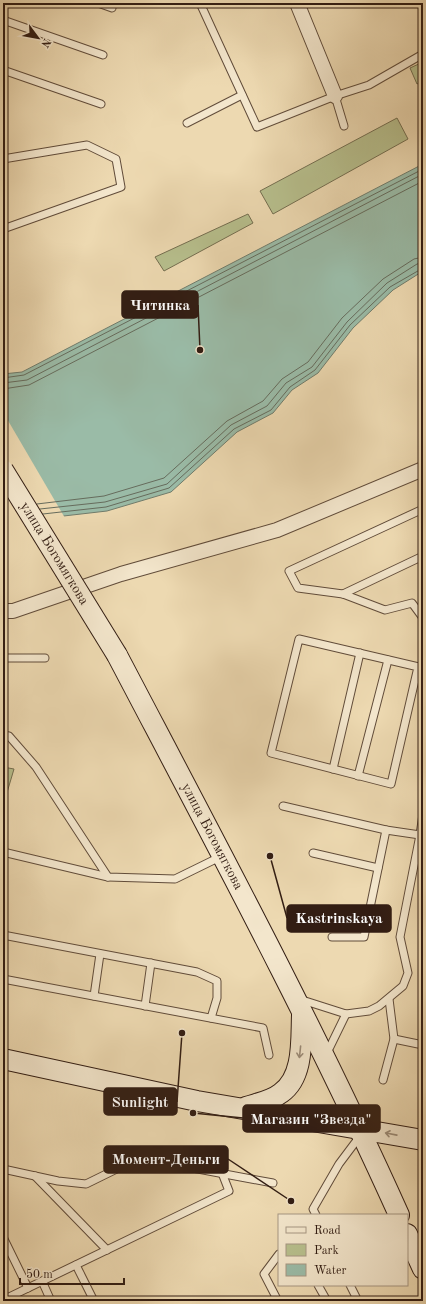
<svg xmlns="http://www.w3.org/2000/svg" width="426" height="1304" viewBox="0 0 426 1304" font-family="'Old Standard TT',serif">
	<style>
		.green { fill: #b7bf8d; stroke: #746e50 }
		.water { fill: #9abba7; stroke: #707c6c }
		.pier { fill: #edd9b1 }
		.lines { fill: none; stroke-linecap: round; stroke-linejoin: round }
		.shore { stroke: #666c5d; stroke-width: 1 }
		.service-casing { stroke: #614c3a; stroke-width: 9 }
		.minor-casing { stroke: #614c3a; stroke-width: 16 }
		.secondary-casing { stroke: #321d13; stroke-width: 22 }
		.service { stroke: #f3e6cc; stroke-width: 7 }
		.minor { stroke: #f3e6cc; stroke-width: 14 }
		.secondary { stroke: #f3e6cc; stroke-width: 20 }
		.secondary-bridge-casing { stroke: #321d13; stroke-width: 22; stroke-linecap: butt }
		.secondary-bridge { stroke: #f3e6cc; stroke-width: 20 }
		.oneway { stroke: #9c8c79 }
		.labels { text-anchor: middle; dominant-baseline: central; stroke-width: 3.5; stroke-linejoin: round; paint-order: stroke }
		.street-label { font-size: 14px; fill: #321d13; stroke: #f3e6cc }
		.leader { fill: none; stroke: #321d13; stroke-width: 1.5 }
		.callout-dot { fill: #321d13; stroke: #f3e6cc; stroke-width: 1.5 }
		.callout { fill: #321d13; stroke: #321d13; stroke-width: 1.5 }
		.callout-label { font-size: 15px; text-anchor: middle; font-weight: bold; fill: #fff }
	</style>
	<rect width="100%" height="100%" fill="#edd9b1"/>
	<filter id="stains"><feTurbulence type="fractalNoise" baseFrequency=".005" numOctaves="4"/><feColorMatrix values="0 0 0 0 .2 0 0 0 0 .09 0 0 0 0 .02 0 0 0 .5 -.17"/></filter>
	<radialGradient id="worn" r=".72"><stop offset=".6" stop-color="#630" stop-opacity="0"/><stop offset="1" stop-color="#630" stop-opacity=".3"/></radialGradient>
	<g class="green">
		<polygon points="423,62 423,81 417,84 410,68"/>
		<polygon points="397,118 408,139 273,214 260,191"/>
		<polygon points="248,214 253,223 164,271 155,257"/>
		<polygon points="3,767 14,769 3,806"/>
	</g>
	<polygon class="water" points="423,164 423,271 393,290 353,328 318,373 292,390 273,413 237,432 171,492 107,511 3,523 3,374 22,372"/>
	<polygon class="pier" points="3,412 65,518 4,525 3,523"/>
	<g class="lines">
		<g class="shore">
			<polyline points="3,378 24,375 423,169"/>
			<polyline points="3,383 27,380 423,174"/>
			<polyline points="3,389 29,385 423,181"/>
			<polyline points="37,504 104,496 164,478 227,421 263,401 282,379 308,362 342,318 383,279 414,259 423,257"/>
			<polyline points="40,509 105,502 167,484 231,425 267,406 286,383 312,367 347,322 387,283 417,264 423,263"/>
			<polyline points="43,514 106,507 169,488 234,429 271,410 290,387 315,370 350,325 390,287 423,268"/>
		</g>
		<defs>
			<g id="service">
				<polyline points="98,3 112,8"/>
				<polyline points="200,3 257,127 335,96 369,85 423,54"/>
				<polyline points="3,20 103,55"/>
				<polyline points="3,70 101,104"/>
				<polyline points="335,96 344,126"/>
				<polyline points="187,123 242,95"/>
				<polyline points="3,159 87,145 116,159 121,187 3,229"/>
				<polyline points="423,509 289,571 298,588 343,594 385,610 412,603 423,618"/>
				<polyline points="343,594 423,556"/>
				<polyline points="3,658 45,658"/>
				<polyline points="418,667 391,784 271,753 299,639 423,668"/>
				<polyline points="3,735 9,736 36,767 108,877"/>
				<polyline points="333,769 360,653"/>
				<polyline points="358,776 388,660"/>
				<polyline points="283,806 386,830 364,937 332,937"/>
				<polyline points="386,830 420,835 423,814"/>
				<polyline points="3,852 108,877 175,879 222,856"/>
				<polyline points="313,853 378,868"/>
				<polyline points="3,935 197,972 217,981 217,998 211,1018"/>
				<polyline points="3,979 263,1028 269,1055"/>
				<polyline points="94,996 100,954"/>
				<polyline points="299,999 346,1014 369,1011 379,1006 403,986 408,973 400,937 420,835"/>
				<polyline points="145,1006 151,963"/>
				<polyline points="394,1039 423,1045"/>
				<polyline points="326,1055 346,1014"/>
				<polyline points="383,1080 394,1039 389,999"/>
				<polyline points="3,1169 58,1181 86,1184 139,1158 273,1183"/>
				<polyline points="35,1176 107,1250"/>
				<polyline points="316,1215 313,1209 339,1164 360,1136"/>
				<polyline points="3,1237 28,1288"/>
				<polyline points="76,1265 94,1301"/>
				<polyline points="42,1281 51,1301"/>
				<polyline points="318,1285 327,1301"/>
				<polyline points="350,1285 358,1301"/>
				<polyline points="3,1300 229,1191 222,1173"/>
				<polyline points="278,1301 264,1274 279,1254"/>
			</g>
			<g id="minor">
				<polyline points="297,3 335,96"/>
				<polyline points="3,611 13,611 121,574 277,530 423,469"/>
			</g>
			<g id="secondary">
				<path id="s1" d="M 117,655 C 214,840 313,1024 399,1215"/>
				<polyline points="3,1059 197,1101 423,1140"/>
				<path d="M 246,1107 C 258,1103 271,1101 281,1093 C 304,1077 301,1040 302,1015"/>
				<polyline points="407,1234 423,1269"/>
			</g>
		</defs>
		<use href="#service" class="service-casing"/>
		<use href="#minor" class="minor-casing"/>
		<use href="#secondary" class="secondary-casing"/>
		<use href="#service" class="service"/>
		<use href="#minor" class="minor"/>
		<use href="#secondary" class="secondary"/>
		<defs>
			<g id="secondary-bridge">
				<path id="s2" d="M 3,470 L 117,655"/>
			</g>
		</defs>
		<use href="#secondary-bridge" class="secondary-bridge-casing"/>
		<use href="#secondary-bridge" class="secondary-bridge"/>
	</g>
	<defs><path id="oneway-shaft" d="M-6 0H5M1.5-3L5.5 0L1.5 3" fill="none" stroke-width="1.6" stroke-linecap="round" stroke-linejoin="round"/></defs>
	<g class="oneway">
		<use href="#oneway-shaft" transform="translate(300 1052) rotate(96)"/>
		<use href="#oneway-shaft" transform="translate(391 1134) rotate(-169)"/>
	</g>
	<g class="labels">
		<g class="street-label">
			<text stroke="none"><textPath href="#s2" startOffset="98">улица Богомягкова</textPath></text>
			<text stroke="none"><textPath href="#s1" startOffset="205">улица Богомягкова</textPath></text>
		</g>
	</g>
	<path class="leader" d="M200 350L198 305M270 856L287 918M182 1033L177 1102M193 1113L243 1118M291 1201L228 1159"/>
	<g class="callout-dot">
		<circle cx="200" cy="350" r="4"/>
		<circle cx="270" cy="856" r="4"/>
		<circle cx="182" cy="1033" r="4"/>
		<circle cx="193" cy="1113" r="4"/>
		<circle cx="291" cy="1201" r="4"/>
	</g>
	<g class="callout">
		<rect x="122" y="291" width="76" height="27" rx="4"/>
		<rect x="287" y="905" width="104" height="27" rx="4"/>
		<rect x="104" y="1088" width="73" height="27" rx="4"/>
		<rect x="243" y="1105" width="137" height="27" rx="4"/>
		<rect x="104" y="1146" width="124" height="27" rx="4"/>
	</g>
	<g class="callout-label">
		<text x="160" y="310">Читинка</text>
		<text x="339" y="923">Kastrinskaya</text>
		<text x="140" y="1107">Sunlight</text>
		<text x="311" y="1124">Магазин "Звезда"</text>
		<text x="166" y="1164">Момент-Деньги</text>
	</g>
	<rect width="426" height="1304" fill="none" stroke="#edd9b1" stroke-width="16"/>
	<rect x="4" y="4" width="418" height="1296" fill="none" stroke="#321d13" stroke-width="2"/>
	<rect x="8" y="8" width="410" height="1288" fill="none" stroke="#321d13"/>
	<rect x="278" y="1214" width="130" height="72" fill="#f3e6cc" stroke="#a69682"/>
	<rect x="286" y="1227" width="20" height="6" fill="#f3e6cc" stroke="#a69682"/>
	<text x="314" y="1234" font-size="12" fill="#321d13">Road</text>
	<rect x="286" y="1244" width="20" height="12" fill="#b7bf8d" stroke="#a69682"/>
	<text x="314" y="1254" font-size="12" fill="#321d13">Park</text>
	<rect x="286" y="1264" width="20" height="12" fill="#9abba7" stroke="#a69682"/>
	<text x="314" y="1274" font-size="12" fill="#321d13">Water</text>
	<g transform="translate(38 38) rotate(122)" stroke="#f3e6cc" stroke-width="3" paint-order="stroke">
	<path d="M0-3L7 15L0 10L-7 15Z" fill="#321d13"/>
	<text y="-6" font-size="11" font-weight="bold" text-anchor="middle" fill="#321d13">N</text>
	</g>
	<path d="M20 1278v6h104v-6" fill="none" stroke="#321d13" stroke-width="2"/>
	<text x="26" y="1278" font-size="12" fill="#321d13" stroke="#f3e6cc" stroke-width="3" paint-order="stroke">50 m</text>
	<rect width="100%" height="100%" filter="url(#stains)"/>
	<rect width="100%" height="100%" fill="url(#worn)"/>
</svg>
